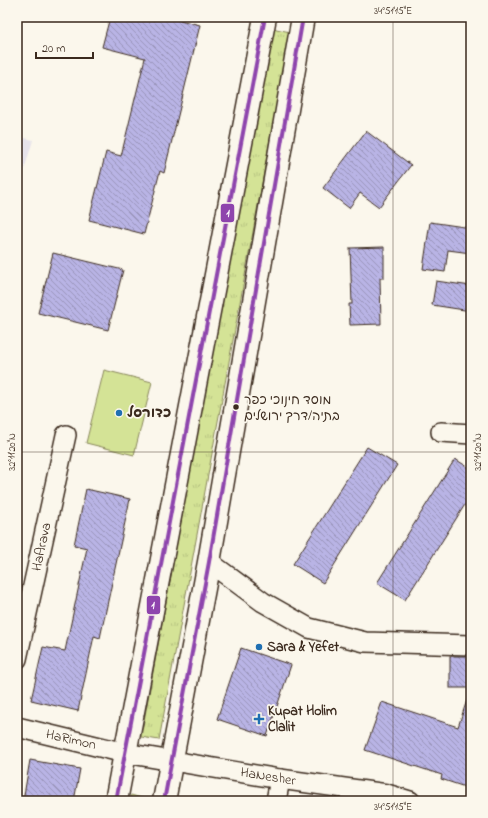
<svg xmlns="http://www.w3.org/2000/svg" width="488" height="818" viewBox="0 0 488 818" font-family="'Indie Flower','Playpen Sans Hebrew',sans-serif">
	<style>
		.built { fill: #e7e3ea }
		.grass { fill: url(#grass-tufts); stroke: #88865a }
		.garden { fill: #d4e396; stroke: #88865a }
		.building { fill: url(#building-back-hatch); stroke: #3b2a1e }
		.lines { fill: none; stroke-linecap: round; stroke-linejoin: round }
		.minor-casing { stroke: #3b2a1e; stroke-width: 22 }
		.major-casing { stroke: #3b2a1e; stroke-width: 25 }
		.minor { stroke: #fbf7ec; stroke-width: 19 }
		.major { stroke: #fbf7ec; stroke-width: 22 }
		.bus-1-casing { stroke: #fbf7ec; stroke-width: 7 }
		.bus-1 { stroke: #8e44ad; stroke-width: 4 }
		.ticks { fill: none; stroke: #3b2a1e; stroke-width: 1; stroke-opacity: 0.45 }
		.bus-dot { fill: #3b2a1e; stroke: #fbf7ec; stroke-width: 1.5 }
		.poi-dot { fill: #1f6fb2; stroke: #fbf7ec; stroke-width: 1.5 }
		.labels { text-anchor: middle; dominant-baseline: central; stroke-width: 3.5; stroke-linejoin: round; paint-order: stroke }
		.bus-label { font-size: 13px; fill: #3b2a1e; stroke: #fbf7ec; text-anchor: start }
		.poi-label { font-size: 14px; font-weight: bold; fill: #3b2a1e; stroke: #fbf7ec; text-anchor: start }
		.street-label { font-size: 14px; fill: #3b2a1e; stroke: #fbf7ec }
		.line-badge { stroke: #fbf7ec; stroke-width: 1.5 }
		.badge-label { font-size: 11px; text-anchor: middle; font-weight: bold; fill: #fff }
		.neatline { fill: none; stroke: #3b2a1e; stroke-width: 1.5 }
		.ticks-label { font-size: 10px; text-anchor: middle; fill: #3b2a1e }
	</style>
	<defs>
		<pattern id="grass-tufts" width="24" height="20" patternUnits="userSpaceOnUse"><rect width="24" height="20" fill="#d4e396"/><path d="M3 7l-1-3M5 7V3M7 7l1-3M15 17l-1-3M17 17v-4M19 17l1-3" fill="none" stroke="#b7c381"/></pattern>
		<pattern id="building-back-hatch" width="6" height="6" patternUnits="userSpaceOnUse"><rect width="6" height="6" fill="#b9b4e5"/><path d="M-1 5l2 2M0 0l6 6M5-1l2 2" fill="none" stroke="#9893b9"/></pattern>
	</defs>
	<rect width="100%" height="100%" fill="#fbf7ec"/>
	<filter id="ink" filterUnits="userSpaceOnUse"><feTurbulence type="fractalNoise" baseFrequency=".025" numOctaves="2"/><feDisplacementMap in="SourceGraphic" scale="8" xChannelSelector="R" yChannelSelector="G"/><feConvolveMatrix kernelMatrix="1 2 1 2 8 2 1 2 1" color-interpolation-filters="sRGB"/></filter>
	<g filter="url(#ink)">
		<polygon class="built" points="17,136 33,140 17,194"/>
		<g class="grass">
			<polygon points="272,28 290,32 159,740 141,737"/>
			<polygon points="131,795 149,800 149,801 130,801"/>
		</g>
		<polygon class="garden" points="104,370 152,382 134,455 86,443"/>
		<g class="building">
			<polygon points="110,17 168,17 200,25 164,173 160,171 144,234 89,220 106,152 121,156 145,58 102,47"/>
			<polygon points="366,131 411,165 379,207 360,193 349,208 323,188"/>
			<polygon points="430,222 471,228 471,253 448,250 445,272 423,269"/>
			<polygon points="384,247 384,278 380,278 381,324 350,325 349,304 352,304 350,248"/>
			<polygon points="53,253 123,270 108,330 38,313"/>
			<polygon points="436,281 471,286 471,311 432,305"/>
			<polygon points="367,447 397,465 323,583 293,564"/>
			<polygon points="455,459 471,469 471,495 405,600 377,583"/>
			<polygon points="86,489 130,499 100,638 94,636 78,711 31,700 43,647 65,651 87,548 74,545"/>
			<polygon points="241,648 291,665 267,736 217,719"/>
			<rect x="450" y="656" width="21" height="32"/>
			<polygon points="468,697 471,698 471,789 441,779 442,775 365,750 382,702 458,727"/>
			<polygon points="30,760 80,769 74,801 23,801"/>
		</g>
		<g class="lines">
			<defs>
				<g id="minor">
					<polyline points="441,432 471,434"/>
					<polyline points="209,562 263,602 309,628 365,642 471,645"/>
					<polyline points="17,659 66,435"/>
					<polyline points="17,727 125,753 280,779 387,794 410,801"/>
					<polyline points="276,801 280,779"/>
				</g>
				<g id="major">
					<polyline points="116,801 265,17"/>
					<polyline points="164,801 209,562 303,17"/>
				</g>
			</defs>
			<use href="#minor" class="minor-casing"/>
			<use href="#major" class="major-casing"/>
			<use href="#minor" class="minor"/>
			<use href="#major" class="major"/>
			<defs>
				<g id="bus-1">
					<polyline points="116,801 265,17"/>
					<polyline points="164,801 209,562 303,17"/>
				</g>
			</defs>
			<use href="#bus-1" class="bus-1-casing"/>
			<use href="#bus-1" class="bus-1"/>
		</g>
	</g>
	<path class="ticks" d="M 20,17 L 20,801M 393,17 L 393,801M 17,452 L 471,452"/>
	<circle class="bus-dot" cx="236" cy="407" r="3.5"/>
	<g class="poi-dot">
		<circle cx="119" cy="413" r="4"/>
		<circle cx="259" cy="647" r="4"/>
		<path d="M257 713h4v4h4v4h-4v4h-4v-4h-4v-4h4z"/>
	</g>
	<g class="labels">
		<g class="bus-label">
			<text x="244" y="400">מוסד חינוכי כפר<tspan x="244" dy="16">בתיה/דרך ירושלים</tspan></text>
		</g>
		<g class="poi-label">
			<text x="127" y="413">כדורסל</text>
			<text x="267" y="647">Sara &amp; Yefet</text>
			<text x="268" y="711">Kupat Holim<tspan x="268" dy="16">Clalit</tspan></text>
		</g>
		<g class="street-label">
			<text transform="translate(42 547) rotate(-78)">HaArava</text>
			<text transform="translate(71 740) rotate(13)">HaRimon</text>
			<text transform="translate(268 777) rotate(9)">HaNesher</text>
		</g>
	</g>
	<g class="line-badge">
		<rect x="220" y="203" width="15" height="20" rx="4" fill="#8e44ad"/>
		<rect x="146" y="595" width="15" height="20" rx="4" fill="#8e44ad"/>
	</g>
	<g class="badge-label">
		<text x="228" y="217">1</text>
		<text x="153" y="609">1</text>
	</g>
	<rect width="488" height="818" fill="none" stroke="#fbf7ec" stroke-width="44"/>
	<path d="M36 52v6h57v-6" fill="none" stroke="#3b2a1e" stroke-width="2"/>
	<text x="42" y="52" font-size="12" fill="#3b2a1e" stroke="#fbf7ec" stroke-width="3" paint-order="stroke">20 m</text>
	<rect x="22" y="22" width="444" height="774" class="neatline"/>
	<g class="ticks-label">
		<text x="393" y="14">34°51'15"E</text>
		<text transform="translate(477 452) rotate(-90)" y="4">32°11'20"N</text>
		<text transform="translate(11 452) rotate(-90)" y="4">32°11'20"N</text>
		<text x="393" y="810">34°51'15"E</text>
	</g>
</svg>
